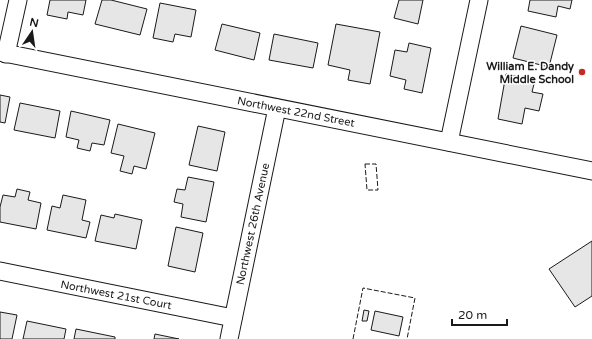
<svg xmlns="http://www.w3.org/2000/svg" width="592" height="339" viewBox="0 0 592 339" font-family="'Varela Round',sans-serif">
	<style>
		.building { fill: #e6e6e6; stroke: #1a1a1a }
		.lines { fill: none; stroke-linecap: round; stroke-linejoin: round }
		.minor-casing { stroke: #1a1a1a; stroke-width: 19 }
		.minor { stroke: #fff; stroke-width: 17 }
		.fence { stroke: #1a1a1a; stroke-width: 1; stroke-dasharray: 5 2; stroke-linecap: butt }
		.poi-dot { fill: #c62828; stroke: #fff; stroke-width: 1.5 }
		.labels { text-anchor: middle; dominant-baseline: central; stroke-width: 3; stroke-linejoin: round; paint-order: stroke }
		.poi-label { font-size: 11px; font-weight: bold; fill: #1a1a1a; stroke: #fff; text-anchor: end }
		.street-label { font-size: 11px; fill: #1a1a1a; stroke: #fff }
	</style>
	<rect width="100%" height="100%" fill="#fff"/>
	<g class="building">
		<polygon points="50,0 86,0 83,15 68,12 67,19 47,15"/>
		<polygon points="102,0 111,0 147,9 140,35 95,24"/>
		<polygon points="399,0 423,0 418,24 394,18"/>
		<polygon points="530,0 572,0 570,9 558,6 556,17 528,11"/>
		<polygon points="160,3 196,10 191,37 175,34 173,42 153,38"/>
		<polygon points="222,24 260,33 254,60 215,50"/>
		<polygon points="336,24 380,32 370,84 348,80 350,70 328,65"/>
		<polygon points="521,26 557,35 549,67 513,58"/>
		<polygon points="274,34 318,43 313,68 269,60"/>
		<polygon points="409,43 431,48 422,93 404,89 406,80 390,76 395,50 407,52"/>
		<polygon points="506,74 535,80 532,92 543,94 539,111 525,108 522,124 498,119"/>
		<polygon points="0,95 10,97 5,123 0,122"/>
		<polygon points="20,103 60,111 55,138 14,130"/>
		<polygon points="71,111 110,120 104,145 92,143 90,151 77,148 79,140 66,137"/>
		<polygon points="118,124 155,133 146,169 134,166 132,174 120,171 124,156 111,153"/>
		<polygon points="198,126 225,132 217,171 189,165"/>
		<polygon points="188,177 214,182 206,222 181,217 183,204 174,202 177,189 185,190"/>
		<polygon points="17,189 30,192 28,200 41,203 36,229 0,222 0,207 3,195 15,197"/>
		<polygon points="63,195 86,200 82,220 90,222 86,238 47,230 52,206 60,208"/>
		<polygon points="115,214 142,220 136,249 95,241 101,215 114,218"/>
		<polygon points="176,227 203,233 195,272 168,266"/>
		<polygon points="592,241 592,296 575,307 549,269"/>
		<polygon points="364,310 369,311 367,321 362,321"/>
		<polygon points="375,311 403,317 399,336 371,330"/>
		<polygon points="0,312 17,315 12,339 0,339"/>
		<polygon points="27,321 66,329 64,339 23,339"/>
		<polygon points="76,329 115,337 115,339 74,339"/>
		<polygon points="155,334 179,339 154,339"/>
	</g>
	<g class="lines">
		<defs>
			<g id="minor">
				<polyline points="0,52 592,171"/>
				<polyline points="6,54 18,0"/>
				<polyline points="449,142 479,0"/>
				<polyline points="0,271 233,318"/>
				<polyline points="229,339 277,108"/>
			</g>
		</defs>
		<use href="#minor" class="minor-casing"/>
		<use href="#minor" class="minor"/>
		<g class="fence">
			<polygon points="365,164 376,164 378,190 367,190"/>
			<polyline points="353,339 363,288 415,298 407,339"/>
		</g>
	</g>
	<circle class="poi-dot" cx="582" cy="72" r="4"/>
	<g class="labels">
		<g class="poi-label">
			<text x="574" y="66">William E. Dandy<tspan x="574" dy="13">Middle School</tspan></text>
		</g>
		<g class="street-label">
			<text transform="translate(296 112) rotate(11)">Northwest 22nd Street</text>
			<text transform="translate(253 224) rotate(-78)">Northwest 26th Avenue</text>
			<text transform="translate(116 295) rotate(11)">Northwest 21st Court</text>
		</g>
	</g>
	<g transform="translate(32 32) rotate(13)" stroke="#ffffff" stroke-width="3" paint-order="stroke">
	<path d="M0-3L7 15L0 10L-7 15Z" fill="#1a1a1a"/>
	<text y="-6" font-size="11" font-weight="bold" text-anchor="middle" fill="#1a1a1a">N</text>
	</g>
	<path d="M452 319v6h55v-6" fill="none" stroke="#1a1a1a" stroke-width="2"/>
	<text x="458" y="319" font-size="12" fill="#1a1a1a" stroke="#ffffff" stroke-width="3" paint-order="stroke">20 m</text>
</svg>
